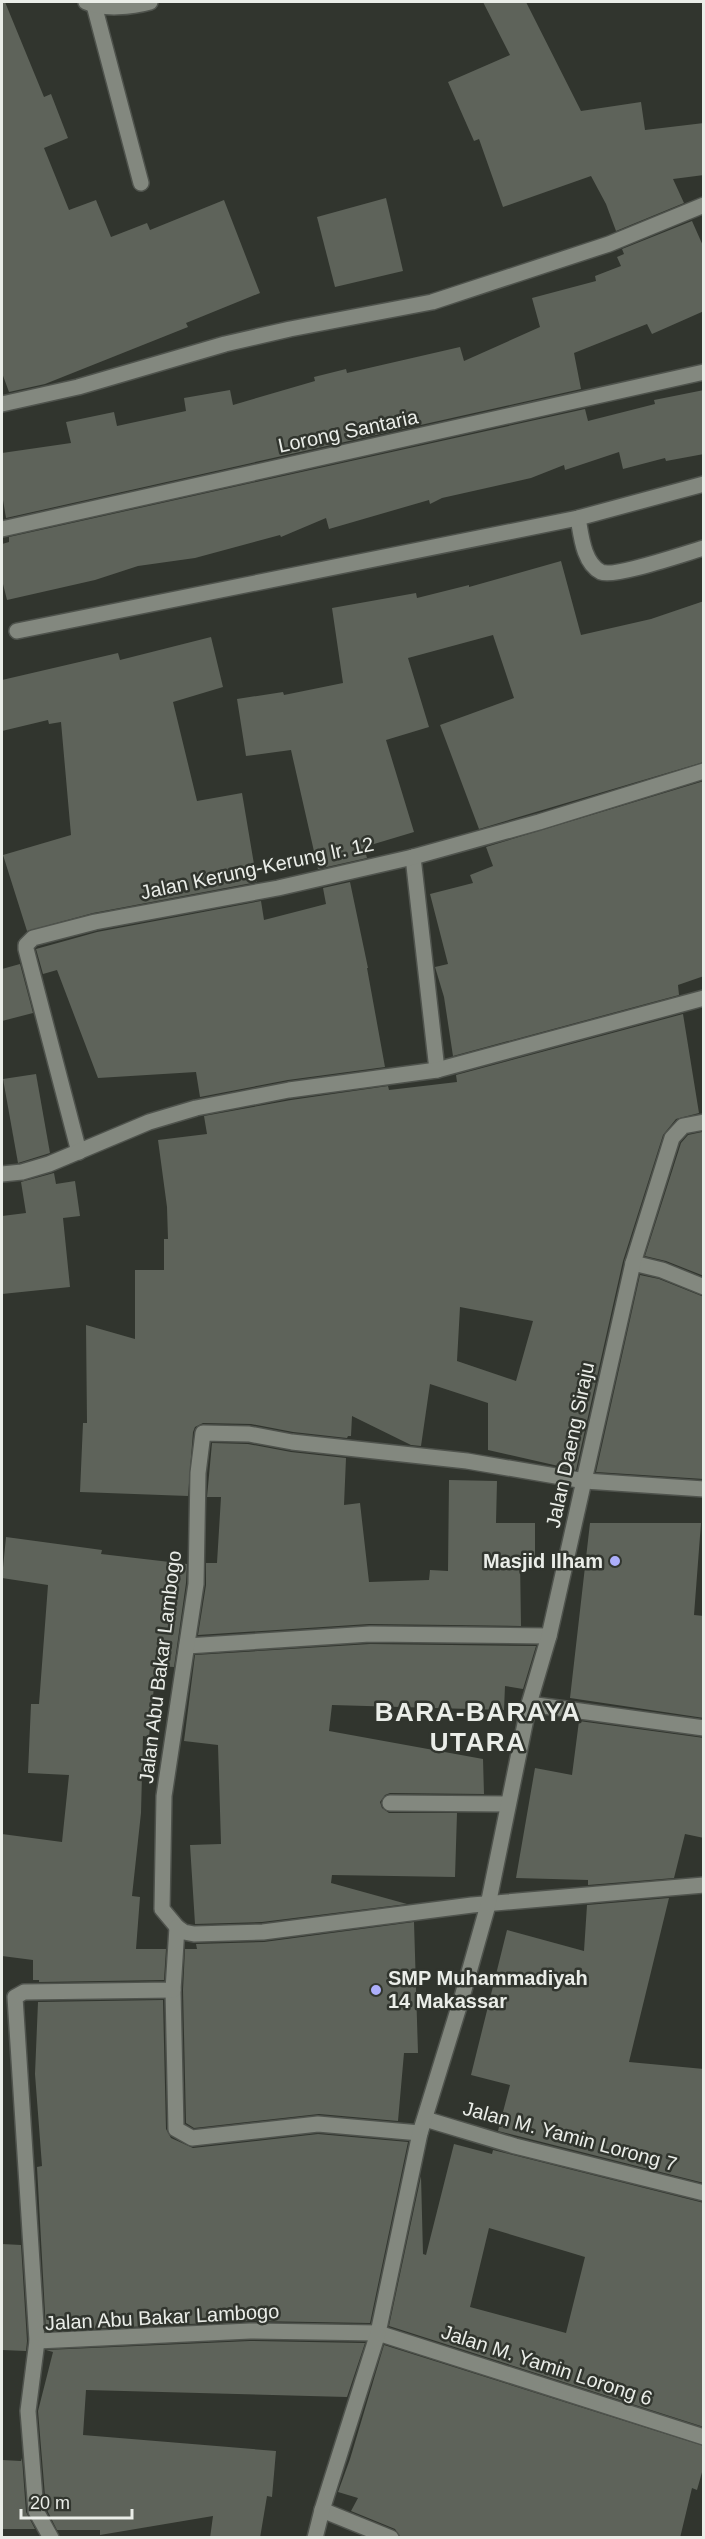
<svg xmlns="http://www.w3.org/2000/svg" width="705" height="2539" viewBox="0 0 705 2539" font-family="Helvetica,sans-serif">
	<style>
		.building { fill: #5e635a; fill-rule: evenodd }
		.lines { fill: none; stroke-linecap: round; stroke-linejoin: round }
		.service-casing { stroke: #4f534d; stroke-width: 18 }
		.minor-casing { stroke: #4f534d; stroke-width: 18 }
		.service { stroke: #83887f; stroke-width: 15 }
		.minor { stroke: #83887f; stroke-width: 15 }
		.poi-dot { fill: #adaffb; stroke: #31352e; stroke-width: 2 }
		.labels { text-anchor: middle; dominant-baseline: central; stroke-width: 5; stroke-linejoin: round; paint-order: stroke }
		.street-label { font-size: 20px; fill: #eaede8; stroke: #31352e }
		.poi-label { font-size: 20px; font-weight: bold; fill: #eaede8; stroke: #31352e; text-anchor: end }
		.district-label { font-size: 26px; font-weight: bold; letter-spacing: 1.5px; fill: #eaede8; stroke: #31352e }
	</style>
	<rect width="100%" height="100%" fill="#31352e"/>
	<g class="building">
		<polygon points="2,2 5,2 44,97 51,94 68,138 44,148 69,210 96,200 111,237 147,223 150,230 224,200 260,293 186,323 188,327 45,384 9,392 2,373"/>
		<polygon points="483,2 526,2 581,111 641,102 645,130 704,123 704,175 673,179 684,203 616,231 606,204 591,176 503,207 479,139 474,141 448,82 510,55"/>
		<polygon points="386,198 403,271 335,287 317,217"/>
		<polygon points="692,221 704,248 704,311 652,334 647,324 574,353 581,389 6,518 2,494 2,453 71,443 66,422 114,412 117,426 186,411 184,398 230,390 233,405 315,381 314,377 346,369 347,373 460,347 464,361 540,327 532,298 596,281 595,276 621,266 617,257 624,254 622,249"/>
		<polygon points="704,390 704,454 666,461 665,458 623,469 619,452 565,470 564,465 531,478 442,498 430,504 429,500 329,529 326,518 281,537 280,535 195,558 138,566 95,580 7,600 2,580 2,544 9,542 9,537 585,409 588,421 655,404 654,400"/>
		<polygon points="561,561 581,635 651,619 704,601 704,762 479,829 440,725 514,698 493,635 408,658 429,727 386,740 414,832 364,847 367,858 318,869 291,750 246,756 237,699 283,692 284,695 343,683 332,608 416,593 417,598 469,585 469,587"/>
		<polygon points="211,637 223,687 173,702 197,801 242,793 257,882 93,913 27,931 3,855 71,835 61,722 49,724 48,720 2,731 2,680 118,653 120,660"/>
		<polygon points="704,781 704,976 678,985 679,995 453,1056 444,997 435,967 448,964 430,894 473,883 470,875 493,866 486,847"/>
		<polygon points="350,882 368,968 367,968 385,1067 288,1080 200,1097 196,1072 98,1078 57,970 43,974 36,949 97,932 261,901 264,920 326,904 323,888"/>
		<polygon points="20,964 33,1013 2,1021 2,969"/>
		<path d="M 683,1014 L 699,1113 L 676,1119 L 663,1135 L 623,1261 L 576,1470 L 488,1450 L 488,1403 L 430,1384 L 421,1446 L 411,1445 L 352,1416 L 351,1436 L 348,1436 L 347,1438 L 293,1432 L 251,1424 L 203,1423 L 195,1427 L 193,1432 L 188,1496 L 80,1492 L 83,1423 L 87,1423 L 86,1325 L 135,1339 L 135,1270 L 164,1270 L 164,1239 L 168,1239 L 167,1207 L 158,1140 L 207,1134 L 204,1116 L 291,1100 L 388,1086 L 389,1090 L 457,1082 L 456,1075 ZM 460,1307 L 533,1321 L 516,1381 L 457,1361 Z"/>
		<polygon points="36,1074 50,1153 18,1163 3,1079"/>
		<polygon points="702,1132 704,1140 704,1276 666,1261 645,1256 681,1143 688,1135"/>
		<polygon points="54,1173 56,1184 75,1181 80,1216 63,1218 70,1287 2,1294 2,1216 26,1213 21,1182"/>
		<polygon points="640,1275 659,1279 704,1297 704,1479 596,1472"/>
		<polygon points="212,1443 248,1444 291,1452 346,1458 344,1505 360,1503 369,1582 429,1580 430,1570 448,1571 449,1480 497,1481 496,1523 535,1523 535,1559 520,1559 521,1626 369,1624 198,1635 206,1585 206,1563 217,1563 221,1497 207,1497"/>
		<polygon points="590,1523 701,1523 694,1615 704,1616 704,1718 570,1698"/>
		<polygon points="6,1537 102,1550 101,1554 187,1564 186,1583 174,1667 156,1666 149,1737 143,1736 141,1813 132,1896 140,1897 136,1949 166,1949 164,1980 39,1982 39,1980 33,1980 33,1960 2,1956 2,1834 62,1842 69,1775 28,1773 31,1704 39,1704 48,1585 2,1578"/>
		<polygon points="370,1644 536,1646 523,1689 505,1686 504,1710 332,1705 329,1731 483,1759 484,1794 390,1793 385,1795 380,1802 382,1808 389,1813 457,1813 455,1877 332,1875 331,1883 407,1904 262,1922 195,1924 190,1845 221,1844 218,1745 184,1741 195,1655"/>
		<polygon points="579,1721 704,1738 704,1838 685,1834 674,1878 588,1885 588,1880 516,1878 535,1768 572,1775"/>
		<polygon points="669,1898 629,2062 704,2069 704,2183 498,2131 510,2085 471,2075 507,1930 584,1951 587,1905"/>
		<polygon points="414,1922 418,2053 404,2053 398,2121 319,2114 194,2128 186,2123 183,1990 185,1949 197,1949 196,1944 264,1942"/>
		<polygon points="163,2000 166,2129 171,2138 193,2148 318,2134 408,2142 370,2323 250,2321 46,2331 37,2167 42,2166 35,2074 38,2002"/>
		<path d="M 454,2144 L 492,2154 L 493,2150 L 704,2203 L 704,2427 L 389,2326 L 421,2176 L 423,2254 L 426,2255 ZM 489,2228 L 585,2257 L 566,2333 L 470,2307 Z"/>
		<polygon points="2,2244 21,2245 27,2341 26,2351 2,2350"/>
		<polygon points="250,2341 365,2343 347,2397 86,2390 83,2435 276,2451 272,2497 267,2496 260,2538 210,2538 213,2516 100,2535 100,2530 57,2530 46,2508 38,2411 53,2352 46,2350"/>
		<polygon points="384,2345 704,2446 704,2465 697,2490 692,2488 680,2538 401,2538 395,2529 351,2511 358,2498 338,2492 350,2459"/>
		<polygon points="22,2458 26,2512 35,2529 2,2529 2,2460 21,2461"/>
	</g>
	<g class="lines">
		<defs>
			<polyline id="service" points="94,5 141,183"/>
			<g id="minor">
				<path d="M 86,2 C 104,10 132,7 150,2"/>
				<polyline points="2,404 78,387 225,344 290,329 432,302 609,244 704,205"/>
				<path d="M 578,518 C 581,534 583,563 601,572 C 615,578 685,553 704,548"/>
				<polyline points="2,529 704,372"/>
				<polyline points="17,631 578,518 704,484"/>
				<polyline points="413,857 437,1070"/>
				<polyline points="79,1152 26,949 26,945 33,938 95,922 278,888 413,857 539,822 704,771"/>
				<polyline points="2,1174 22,1172 49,1164 149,1122 196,1108 289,1090 437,1070 704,998"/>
				<polyline points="633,1263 662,1270 704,1287"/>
				<polyline points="187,1646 370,1634 549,1636"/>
				<polyline points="529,1704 704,1728"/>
				<polyline points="390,1803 508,1804"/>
				<polyline points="177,1927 162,1909 164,1796 196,1584 198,1473 203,1433 249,1434 292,1442 467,1461 585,1481 704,1489"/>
				<polyline points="173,1990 176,2129 192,2138 318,2124 420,2133"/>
				<polyline points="425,2119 515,2146 704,2193"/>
				<polyline points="37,2341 250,2331 378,2333 704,2437"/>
				<polyline points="322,2510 391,2538"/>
				<polyline points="51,2538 36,2511 28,2411 37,2341 15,1997 24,1992 173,1990 177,1927 184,1932 194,1934 263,1932 472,1905 704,1885"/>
				<polyline points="315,2538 322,2510 378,2333 420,2133 462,1997 488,1905 529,1704 549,1636 633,1263 672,1138 683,1126 704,1122"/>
			</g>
		</defs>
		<use href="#service" class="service-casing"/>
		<use href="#minor" class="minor-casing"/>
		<use href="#service" class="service"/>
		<use href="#minor" class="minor"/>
	</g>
	<g class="poi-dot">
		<circle cx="615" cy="1561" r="6"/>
		<circle cx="376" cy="1990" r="6"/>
	</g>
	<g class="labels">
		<g class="street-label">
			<text transform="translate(348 431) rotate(-12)">Lorong Santaria</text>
			<text transform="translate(257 868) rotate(-12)">Jalan Kerung-Kerung lr. 12</text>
			<text transform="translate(570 1445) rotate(-78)">Jalan Daeng Siraju</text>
			<text transform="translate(160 1667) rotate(-83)">Jalan Abu Bakar Lambogo</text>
			<text transform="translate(570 2136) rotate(15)">Jalan M. Yamin Lorong 7</text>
			<text transform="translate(162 2317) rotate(-3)">Jalan Abu Bakar Lambogo</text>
			<text transform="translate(547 2365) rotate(18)">Jalan M. Yamin Lorong 6</text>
		</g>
		<g class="poi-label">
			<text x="603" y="1561">Masjid Ilham</text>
			<text x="388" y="1978" text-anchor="start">SMP Muhammadiyah<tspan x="388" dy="23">14 Makassar</tspan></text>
		</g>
		<g class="district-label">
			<text x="478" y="1712">BARA-BARAYA<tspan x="478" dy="30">UTARA</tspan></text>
		</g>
	</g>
	<rect width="705" height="2539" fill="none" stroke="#eaede8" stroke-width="6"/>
	<path d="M21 2509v9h111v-9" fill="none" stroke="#eaede8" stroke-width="3"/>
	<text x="30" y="2509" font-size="18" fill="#eaede8" stroke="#31352e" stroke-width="4.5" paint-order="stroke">20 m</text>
</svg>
